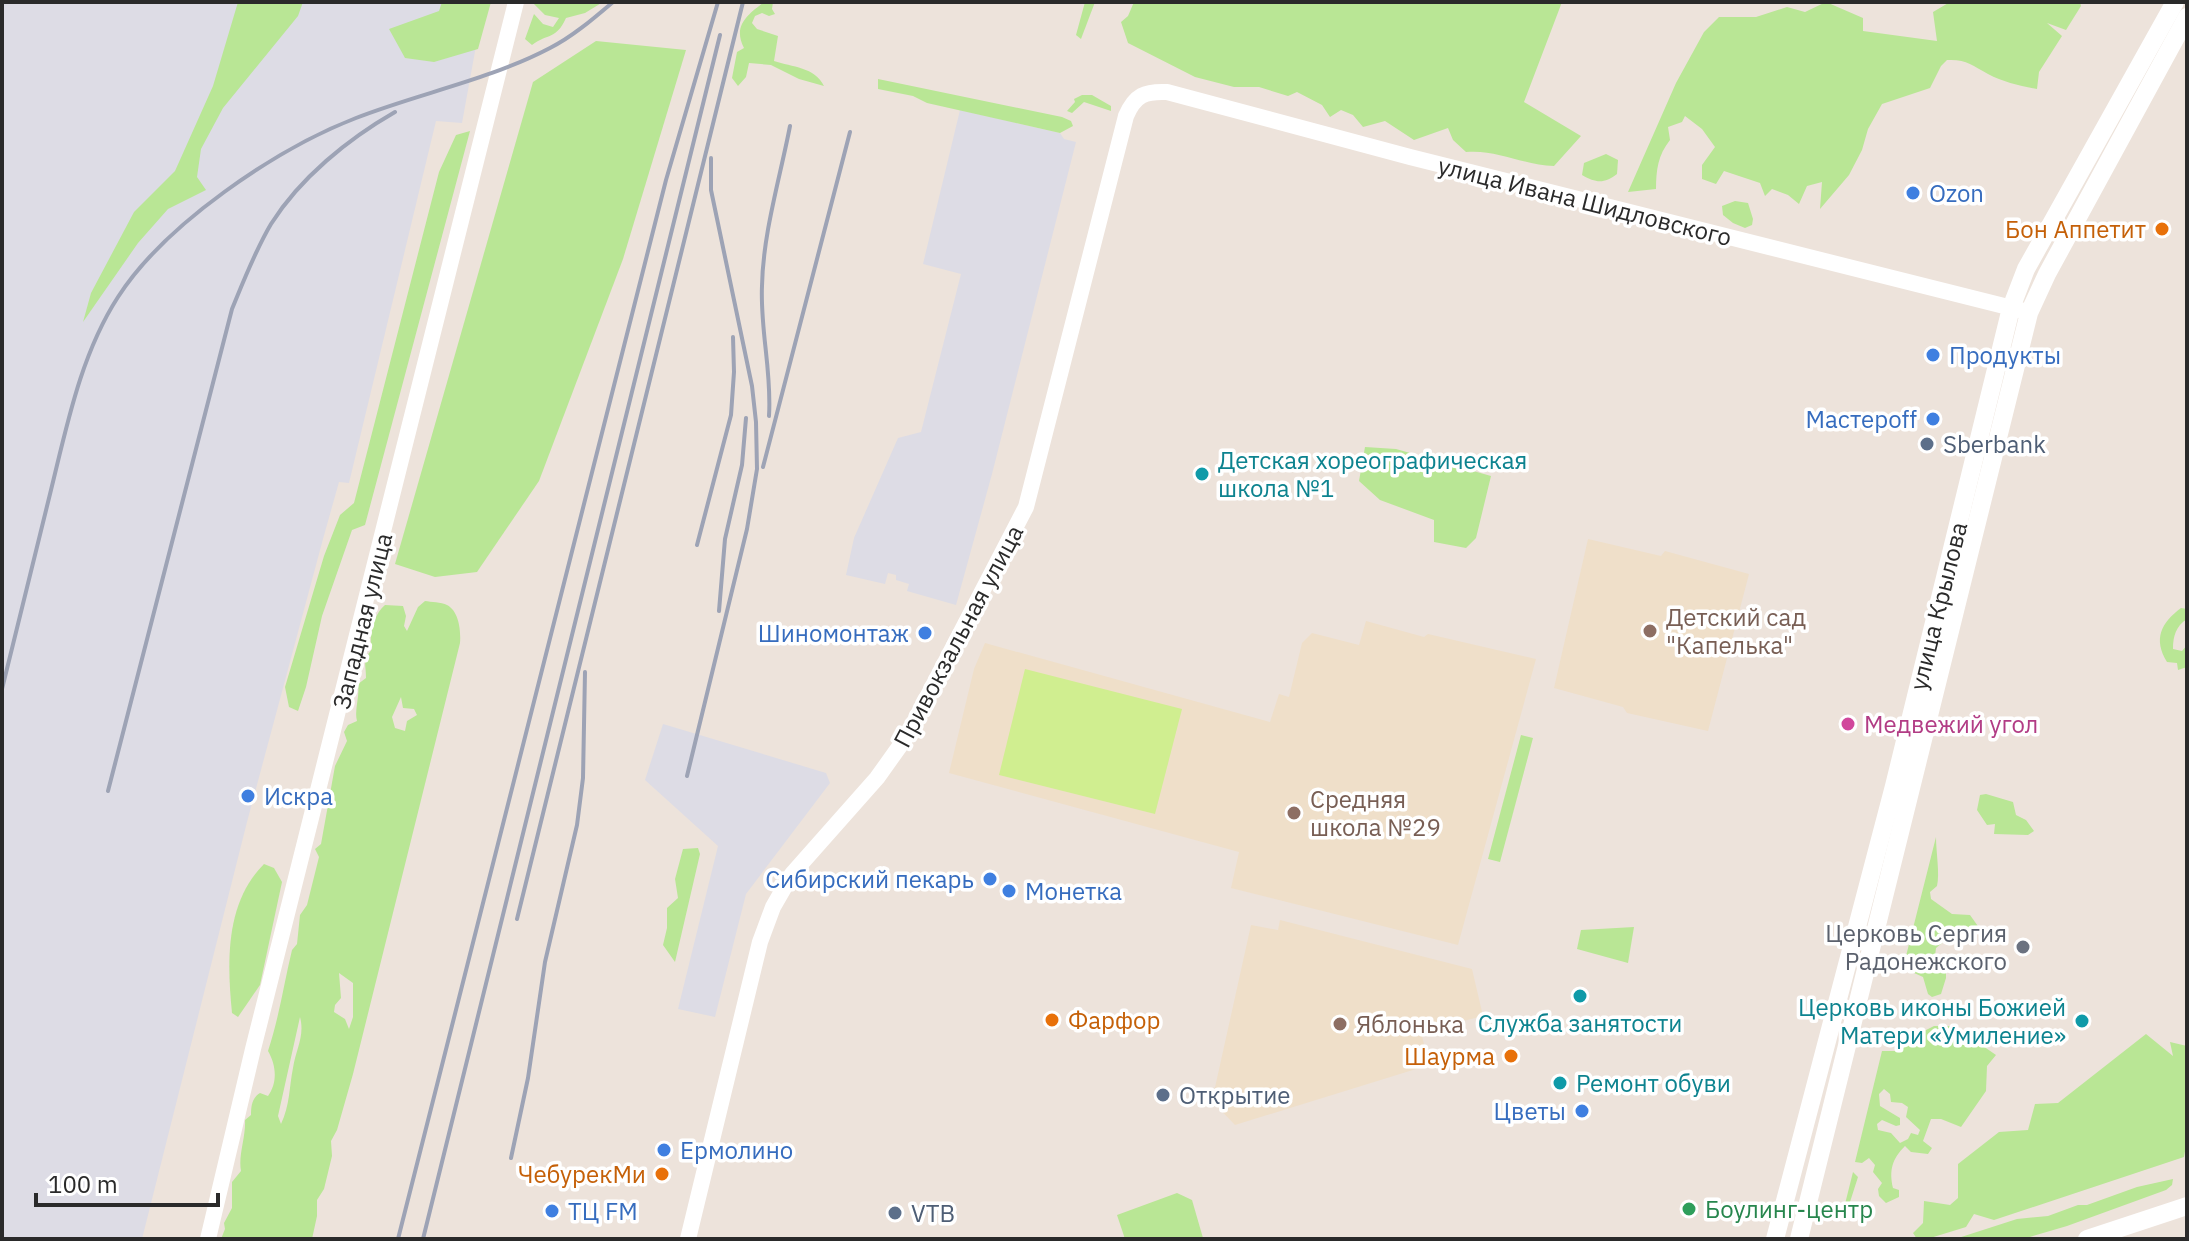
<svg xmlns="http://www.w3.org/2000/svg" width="2189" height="1241" viewBox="0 0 2189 1241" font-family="'IBM Plex Sans',sans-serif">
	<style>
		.industrial { fill: #dddce5 }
		.education { fill: #efdfc9 }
		.green { fill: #b9e695; fill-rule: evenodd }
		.pitch { fill: #d0ee90 }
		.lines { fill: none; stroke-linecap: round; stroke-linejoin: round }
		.tertiary { stroke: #fff; stroke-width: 16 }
		.secondary { stroke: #fff; stroke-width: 18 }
		.rail { stroke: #9da3b5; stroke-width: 4 }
		.shop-dot { fill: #3f7fe0; stroke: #fff; stroke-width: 3 }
		.food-dot { fill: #e8710a; stroke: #fff; stroke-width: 3 }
		.service-dot { fill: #5c6f8a; stroke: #fff; stroke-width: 3 }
		.culture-dot { fill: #0f9aa8; stroke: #fff; stroke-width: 3 }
		.education-dot { fill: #8d6e63; stroke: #fff; stroke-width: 3 }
		.hotel-dot { fill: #d1479c; stroke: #fff; stroke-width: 3 }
		.worship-dot { fill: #6b7280; stroke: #fff; stroke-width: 3 }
		.leisure-dot { fill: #2e9e5b; stroke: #fff; stroke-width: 3 }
		.labels { text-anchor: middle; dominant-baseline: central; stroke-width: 7; stroke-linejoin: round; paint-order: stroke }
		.shop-label { font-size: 24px; fill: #366cbe; stroke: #fff; text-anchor: start }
		.street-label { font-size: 24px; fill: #2a2a2a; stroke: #fff }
		.food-label { font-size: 24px; fill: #c56008; stroke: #fff; text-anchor: end }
		.service-label { font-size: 24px; fill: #4e5e75; stroke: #fff; text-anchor: start }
		.culture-label { font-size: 24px; fill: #0d838f; stroke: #fff; text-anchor: start }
		.education-label { font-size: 24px; fill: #785e54; stroke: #fff; text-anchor: start }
		.hotel-label { font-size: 24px; fill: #b23c85; stroke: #fff; text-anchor: start }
		.worship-label { font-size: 24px; fill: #5b616d; stroke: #fff; text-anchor: end }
		.leisure-label { font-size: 24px; fill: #27864d; stroke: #fff; text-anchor: start }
	</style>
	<rect width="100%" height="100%" fill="#ede3db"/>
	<g class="industrial">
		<polygon points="2,2 484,2 462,123 436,121 349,483 339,482 323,539 247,822 142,1239 2,1239"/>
		<polygon points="960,110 1060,133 1064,139 1076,142 992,474 956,605 907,591 909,584 896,580 896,575 888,573 885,584 846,575 854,538 898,438 921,432 961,274 923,264"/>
		<polygon points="663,724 826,773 830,783 746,894 715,1017 678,1009 718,846 645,780"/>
	</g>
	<g class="education">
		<polygon points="1588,539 1661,556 1665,551 1749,574 1708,731 1627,713 1623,707 1554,688"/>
		<polygon points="1366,621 1424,637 1428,634 1536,659 1458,945 1231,888 1239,852 949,773 974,669 985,643 1270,722 1279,694 1289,697 1302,643 1312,633 1359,645"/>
		<polygon points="1280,920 1472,969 1483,1016 1421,1032 1429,1065 1235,1125 1212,1101 1251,925 1278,930"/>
	</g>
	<g class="green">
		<polygon points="238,2 303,2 298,16 223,108 201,149 197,177 206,190 168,209 138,243 83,322 91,293 134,212 175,171 213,86"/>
		<polygon points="442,2 491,2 478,49 434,62 405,58 389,29 439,11"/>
		<path d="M 532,2 L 603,2 L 585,13 L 566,18 C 556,40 548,33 532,45 L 525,39 L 534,14 L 543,24 L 553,27 L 559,18 L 545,15 Z"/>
		<path d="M 764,2 L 773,2 L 772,9 L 775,14 L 769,16 L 762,13 L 755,16 L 752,23 L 757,29 L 778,36 L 774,61 C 792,67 815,67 824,86 L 799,79 L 771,65 L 749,63 L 746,77 L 738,86 L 732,78 L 737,52 L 744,48 C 732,25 749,14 764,2 Z"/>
		<polygon points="1085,2 1095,2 1081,39 1076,35"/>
		<path d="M 1134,2 L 1562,2 L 1524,102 L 1581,136 L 1554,166 C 1523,165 1496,149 1466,152 L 1453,140 L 1448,128 L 1414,140 L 1385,121 L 1363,127 L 1353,115 L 1341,110 L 1330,117 L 1322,105 L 1297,92 L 1288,96 L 1259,87 L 1234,87 L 1195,77 L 1128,43 L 1121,22 L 1128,16 Z"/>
		<path d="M 1826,2 L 1863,18 L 1863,31 L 1937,41 L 1933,12 L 1950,2 L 2080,2 L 2081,6 L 2066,30 L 2047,23 L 2062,36 L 2039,72 L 2037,89 C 2020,86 2003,82 1988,74 C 1972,65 1966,59 1947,60 L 1941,66 L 1930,88 L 1882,104 L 1868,129 L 1862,150 L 1849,175 L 1820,209 L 1822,182 L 1807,186 L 1799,204 L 1788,195 L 1772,189 L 1765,196 L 1760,183 L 1724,171 L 1716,184 L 1702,179 L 1702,165 L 1715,147 L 1702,129 L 1685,116 L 1682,122 L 1668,127 L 1670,140 C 1658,155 1656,170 1656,189 L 1628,192 L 1676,83 L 1704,32 L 1719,17 L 1756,17 L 1787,7 L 1805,12 Z"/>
		<polygon points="596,41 686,50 623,259 539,481 477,572 435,577 395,564 533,82"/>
		<polygon points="878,79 1062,117 1071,121 1073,126 1060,133 927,103 913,96 878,89"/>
		<polygon points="1082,95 1092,95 1111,106 1111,111 1084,102 1072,113 1067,111 1075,102 1074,99"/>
		<polygon points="470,131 365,525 352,530 322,616 306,687 298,711 289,707 285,687 324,556 340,515 354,503 439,172 456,135"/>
		<path d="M 1606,154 L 1618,160 L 1617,174 C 1604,184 1596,183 1582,175 L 1584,163 Z"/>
		<polygon points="1735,201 1748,203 1753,219 1752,225 1745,228 1733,223 1723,215 1722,206"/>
		<polygon points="1365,447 1396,449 1491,476 1476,538 1466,548 1434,542 1434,520 1380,500 1359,481"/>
		<path d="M 425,601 C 431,602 441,602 447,605 C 459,611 461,631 460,643 L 353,1074 L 337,1130 L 331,1141 L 332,1156 L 324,1189 L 317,1200 L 317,1216 L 312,1239 L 221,1239 L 225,1229 L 224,1223 L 232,1208 L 232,1182 L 241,1171 C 238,1155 246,1137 245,1120 L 251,1115 C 251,1106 252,1098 260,1093 L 268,1096 C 278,1082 276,1065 268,1051 C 279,1018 284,983 292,950 L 297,944 L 300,915 L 307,905 L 319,857 L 315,849 L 321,844 L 335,766 L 347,741 L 344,732 L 348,725 L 357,721 C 354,710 360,697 358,684 L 366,678 C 366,664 362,661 372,649 C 368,635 374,614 385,605 L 403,606 L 406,616 L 404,626 L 407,631 L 418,607 ZM 401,697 L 403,708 L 414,709 L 417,715 L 407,721 L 405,731 L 395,728 L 392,717 ZM 339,973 L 353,983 L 353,1017 L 349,1029 L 345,1019 L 334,1012 L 335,1005 L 341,998 ZM 300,1017 C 305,1036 296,1049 293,1068 C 289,1088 290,1105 281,1124 L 278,1116 Z"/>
		<path d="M 2181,608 L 2187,609 L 2187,619 C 2176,626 2173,636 2173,649 L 2182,651 L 2187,645 L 2187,667 L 2178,670 L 2177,663 L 2167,662 C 2153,639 2161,623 2181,608 Z"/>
		<polygon points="1521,735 1533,738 1500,862 1488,859"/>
		<polygon points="1986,794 2013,802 2016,815 2026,820 2034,831 2028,835 1994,834 1995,824 1987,825 1977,810 1980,795"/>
		<path d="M 1936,837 C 1936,852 1940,874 1937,886 L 1930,892 L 1931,899 L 1952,914 L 1970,915 L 1980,929 L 1974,936 L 1954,933 L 1936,948 L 1935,956 L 1946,968 L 1946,978 L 1941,994 L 1932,997 L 1928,994 L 1923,977 L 1903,968 Z"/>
		<polygon points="698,848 700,854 675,962 663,945 667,928 667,908 678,898 675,879 683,849"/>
		<path d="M 264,864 L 274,868 L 282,882 L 260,985 L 238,1017 L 232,1013 C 227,962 225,903 264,864 Z"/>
		<polygon points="1634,927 1628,963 1577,949 1581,930"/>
		<path d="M 1934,1026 L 1954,1026 L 1996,1055 L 1987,1066 L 1986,1091 L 1961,1127 L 1941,1119 L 1931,1119 L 1923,1141 L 1932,1148 L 1928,1154 L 1911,1152 L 1905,1146 C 1892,1159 1889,1170 1893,1188 L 1899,1190 L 1899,1197 L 1886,1203 L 1879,1196 L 1878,1189 L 1882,1183 L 1873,1172 L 1875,1165 L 1869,1158 L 1862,1163 L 1855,1162 L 1882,1051 L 1900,1051 L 1920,1033 ZM 1884,1089 L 1890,1094 L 1891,1102 L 1902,1103 L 1908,1107 L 1906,1117 L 1920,1130 L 1918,1135 L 1911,1133 L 1908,1139 L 1900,1143 L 1891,1133 L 1878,1130 L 1877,1124 L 1882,1120 L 1896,1126 L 1900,1125 L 1900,1118 L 1880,1106 L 1879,1094 Z"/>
		<polygon points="2146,1034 2173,1056 2170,1042 2187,1046 2187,1140 2184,1157 1994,1220 1974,1214 1966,1227 1927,1239 1917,1239 1913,1233 1923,1223 1924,1201 1950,1205 1958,1198 1958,1164 1999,1132 2028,1130 2035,1104 2058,1103"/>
		<polygon points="1853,1172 1858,1177 1850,1202 1865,1220 1852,1215 1844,1208"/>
		<polygon points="2173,1179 2172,1185 2166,1190 2067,1226 2023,1239 1955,1239 2017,1219 2048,1216 2078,1205 2087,1205 2137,1187"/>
		<polygon points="1177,1193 1192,1200 1203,1238 1125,1239 1117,1215"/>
	</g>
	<polygon class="pitch" points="1025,669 1182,709 1155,814 999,775"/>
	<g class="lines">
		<g class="tertiary">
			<polyline points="208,1239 253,1049 516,2"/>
			<path d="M 688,1239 L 760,942 L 773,907 L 792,874 L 877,778 L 907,736 L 1026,507 L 1126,116 C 1135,95 1145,91 1167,92 L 1410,157 L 2024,311"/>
		</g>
		<g class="secondary">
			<polyline points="1775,1239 1894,786 2011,308 2026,269 2175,2"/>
			<polyline points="1799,1239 2029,313 2047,274 2187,17"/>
			<polyline points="2087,1239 2187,1206"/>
		</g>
		<g class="rail">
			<path d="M 769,416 C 772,372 760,330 762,286 C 763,233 780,178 790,126"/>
			<polyline points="763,467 850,132"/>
			<polyline points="697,545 731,415 734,372 733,337"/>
			<polyline points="719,611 725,539 742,465 746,418"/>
			<path d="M 2,689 C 18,623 35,557 51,490 C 67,425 81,354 118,297 C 165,224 276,149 356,118 C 420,93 489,80 550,48 C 572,37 593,19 613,2"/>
			<polyline points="687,776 747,529 757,469 756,422 752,386 711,190 711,158"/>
			<path d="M 108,791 L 232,309 C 244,280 255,251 271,224 C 300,178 348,139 395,112"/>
			<polyline points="517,919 743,2"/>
			<polyline points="511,1158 528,1078 545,962 577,825 583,778 585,672"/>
			<polyline points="398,1239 666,180 718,2"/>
			<polyline points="423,1239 720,35"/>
		</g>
	</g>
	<g class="shop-dot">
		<circle cx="1913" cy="193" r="8"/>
		<circle cx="1933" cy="355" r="8"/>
		<circle cx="1933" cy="419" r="8"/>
		<circle cx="925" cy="633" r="8"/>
		<circle cx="248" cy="796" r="8"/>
		<circle cx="990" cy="879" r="8"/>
		<circle cx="1009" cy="891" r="8"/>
		<circle cx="1582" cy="1111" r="8"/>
		<circle cx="664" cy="1150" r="8"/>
		<circle cx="552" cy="1211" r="8"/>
	</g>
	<g class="food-dot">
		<circle cx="2162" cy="229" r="8"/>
		<circle cx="1052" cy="1020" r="8"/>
		<circle cx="1511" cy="1056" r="8"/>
		<circle cx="662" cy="1174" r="8"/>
	</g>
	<g class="service-dot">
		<circle cx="1927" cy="444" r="8"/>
		<circle cx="1163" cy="1095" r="8"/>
		<circle cx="895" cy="1213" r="8"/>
	</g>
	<g class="culture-dot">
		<circle cx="1202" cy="474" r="8"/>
		<circle cx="1580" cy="996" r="8"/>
		<circle cx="2082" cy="1021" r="8"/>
		<circle cx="1560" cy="1083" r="8"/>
	</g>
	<g class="education-dot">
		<circle cx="1650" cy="631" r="8"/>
		<circle cx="1294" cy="813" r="8"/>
		<circle cx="1340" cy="1024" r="8"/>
	</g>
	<circle class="hotel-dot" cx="1848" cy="724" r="8"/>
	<circle class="worship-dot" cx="2023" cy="947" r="8"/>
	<circle class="leisure-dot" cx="1689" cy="1209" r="8"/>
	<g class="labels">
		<g class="shop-label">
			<text x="1929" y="193">Ozon</text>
			<text x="1949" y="355">Продукты</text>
			<text x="1917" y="419" text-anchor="end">Мастерoff</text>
			<text x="909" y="633" text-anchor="end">Шиномонтаж</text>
			<text x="264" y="796">Искра</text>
			<text x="974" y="879" text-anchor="end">Сибирский пекарь</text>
			<text x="1025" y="891">Монетка</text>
			<text x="1566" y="1111" text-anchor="end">Цветы</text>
			<text x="680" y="1150">Ермолино</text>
			<text x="568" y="1211">ТЦ FM</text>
		</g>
		<g class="street-label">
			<text transform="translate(1585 201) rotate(14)">улица Ивана Шидловского</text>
			<text transform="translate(1938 606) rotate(-76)">улица Крылова</text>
			<text transform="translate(362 621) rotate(-76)">Западная улица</text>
			<text transform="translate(958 636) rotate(-62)">Привокзальная улица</text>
		</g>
		<g class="food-label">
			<text x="2146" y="229">Бон Аппетит</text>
			<text x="1068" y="1020" text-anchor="start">Фарфор</text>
			<text x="1495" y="1056">Шаурма</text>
			<text x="646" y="1174">ЧебурекМи</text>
		</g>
		<g class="service-label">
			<text x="1943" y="444">Sberbank</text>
			<text x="1179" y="1095">Открытие</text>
			<text x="911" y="1213">VTB</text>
		</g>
		<g class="culture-label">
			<text x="1218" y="460">Детская хореографическая<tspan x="1218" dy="28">школа №1</tspan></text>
			<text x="2066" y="1007" text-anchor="end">Церковь иконы Божией<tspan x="2066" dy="28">Матери «Умиление»</tspan></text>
			<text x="1580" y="1023" text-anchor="middle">Служба занятости</text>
			<text x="1576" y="1083">Ремонт обуви</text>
		</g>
		<g class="education-label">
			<text x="1666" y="617">Детский сад<tspan x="1666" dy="28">"Капелька"</tspan></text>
			<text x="1310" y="799">Средняя<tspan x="1310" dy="28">школа №29</tspan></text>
			<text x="1356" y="1024">Яблонька</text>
		</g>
		<g class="hotel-label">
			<text x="1864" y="724">Медвежий угол</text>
		</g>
		<g class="worship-label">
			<text x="2007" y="933">Церковь Сергия<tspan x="2007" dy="28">Радонежского</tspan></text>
		</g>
		<g class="leisure-label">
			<text x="1705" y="1209">Боулинг-центр</text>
		</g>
	</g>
	<rect width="2189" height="1241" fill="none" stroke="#2a2a2a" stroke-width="8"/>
	<path d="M36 1193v12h182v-12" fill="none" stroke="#2a2a2a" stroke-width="4"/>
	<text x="48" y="1193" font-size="24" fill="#2a2a2a" stroke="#ffffff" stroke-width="6" paint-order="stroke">100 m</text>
</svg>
